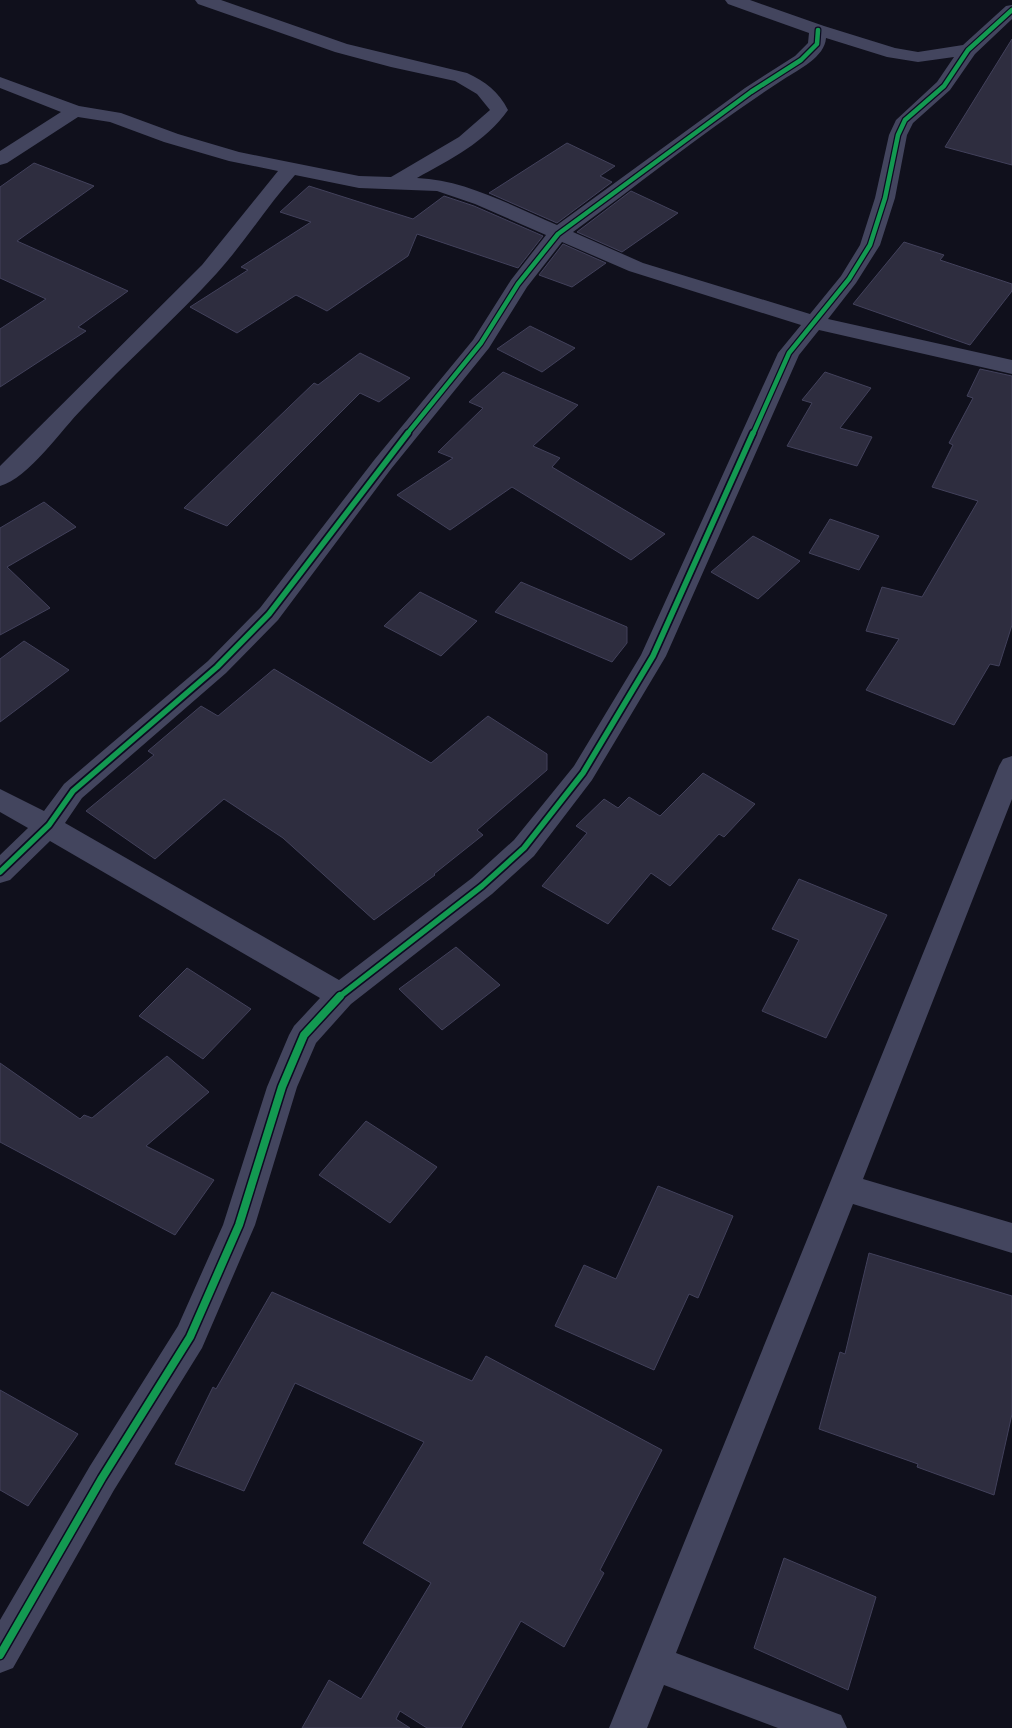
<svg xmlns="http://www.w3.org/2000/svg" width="1012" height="1728" viewBox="0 0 1012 1728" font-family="Karla,sans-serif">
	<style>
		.building { fill: #2e2d3f; stroke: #42415b }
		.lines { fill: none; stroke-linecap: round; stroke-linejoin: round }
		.street { fill: #43455e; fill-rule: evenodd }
		.cycleway-far2-casing { stroke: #0c0b21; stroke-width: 7 }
		.cycleway-far1-casing { stroke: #0c0b21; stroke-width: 9 }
		.cycleway-casing { stroke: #0c0b21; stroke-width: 11 }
		.cycleway-far2 { stroke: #139951; stroke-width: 4.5 }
		.cycleway-far1 { stroke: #139951; stroke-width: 5.5 }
		.cycleway { stroke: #139951; stroke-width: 8 }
	</style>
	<rect width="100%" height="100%" fill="#10101c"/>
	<g class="building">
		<polygon points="1012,39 1012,165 945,147"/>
		<polygon points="567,143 615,166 600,176 612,182 557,223 489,193"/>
		<polygon points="34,163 94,186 17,241 128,291 78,327 86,331 0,387 0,329 46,299 0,278 0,187"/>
		<polygon points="309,186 413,219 444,196 474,206 543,236 518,268 417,234 408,256 327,311 296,295 237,333 190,307 248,270 241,267 311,222 280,212"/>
		<polygon points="631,191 678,213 622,252 577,232"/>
		<polygon points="904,242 944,255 940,260 1012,284 1012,291 970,345 853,304"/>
		<polygon points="563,244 606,263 572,287 539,275"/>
		<polygon points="530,326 575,348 542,372 497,349"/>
		<polygon points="360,353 410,378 379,402 360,393 227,526 184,508 314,383 318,385"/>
		<polygon points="980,369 1012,376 1012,625 999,666 990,664 954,725 866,690 899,639 866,631 882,587 922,597 978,501 932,487 953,445 949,443 973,398 967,396"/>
		<polygon points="503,372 578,405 533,446 560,458 552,467 665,534 631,560 512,487 450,530 397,495 453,458 438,452 483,408 469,402"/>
		<polygon points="825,372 871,388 840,428 872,437 857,466 787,446 812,403 802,400"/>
		<polygon points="44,502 76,527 7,567 50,608 0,635 0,528"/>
		<polygon points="830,519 879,536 859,570 809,553"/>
		<polygon points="753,536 800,561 758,599 711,572"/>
		<polygon points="521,582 627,627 627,643 612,662 495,612"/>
		<polygon points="420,592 477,621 441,656 384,626"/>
		<polygon points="24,641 69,670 0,722 0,659"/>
		<polygon points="274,669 431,763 488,716 547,754 547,770 477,830 483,835 434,874 435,875 374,920 283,838 224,799 155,859 86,811 154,755 148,751 201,706 218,716"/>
		<polygon points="703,773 755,804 724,837 719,834 670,886 651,873 608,924 542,886 587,833 576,826 604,799 618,808 629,797 660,816"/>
		<polygon points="799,879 887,915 826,1038 762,1011 799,940 772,929"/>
		<polygon points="456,947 500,985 442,1030 399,989"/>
		<polygon points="187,968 251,1009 203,1059 139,1016"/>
		<polygon points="167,1056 209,1092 146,1146 214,1180 175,1235 0,1142 0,1063 80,1119 84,1115 92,1118"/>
		<polygon points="366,1121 437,1167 390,1223 319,1175"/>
		<polygon points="658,1186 733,1216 698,1298 689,1294 654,1370 555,1326 584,1265 616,1279"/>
		<polygon points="869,1253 1012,1296 1012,1414 994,1495 917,1467 918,1464 819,1429 840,1352 845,1354"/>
		<polygon points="272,1292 472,1381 486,1356 662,1450 600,1570 604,1573 564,1647 521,1621 461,1728 427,1728 400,1711 396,1719 410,1728 302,1728 329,1680 361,1699 431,1583 363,1543 424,1442 295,1383 244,1491 175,1464 213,1387 216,1389"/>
		<polygon points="0,1390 78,1434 28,1506 0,1490"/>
		<polygon points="784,1558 876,1597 848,1690 754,1648"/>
	</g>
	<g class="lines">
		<g class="street">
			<path d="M 195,0 L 221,0 L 347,44 L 467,73 C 485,81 499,92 508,110 C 486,142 449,160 417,178 C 466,180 512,206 557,225 L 745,88 L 795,56 L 808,43 L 809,33 L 728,4 L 725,0 L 750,0 L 824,26 L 895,48 L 918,52 L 963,45 L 1006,6 L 1012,5 L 1012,19 L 975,54 L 950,90 L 913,123 L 907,135 L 895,198 L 880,245 L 856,283 L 828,319 L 1012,360 L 1012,374 L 819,330 L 799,355 L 666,656 L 592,780 L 534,856 L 492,894 L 351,1004 L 316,1043 L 297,1087 L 255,1225 L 202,1348 L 114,1490 L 13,1668 L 0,1673 L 0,1620 L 90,1466 L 178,1326 L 223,1225 L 267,1087 L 289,1035 L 294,1026 L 320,998 L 50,841 L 10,880 L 0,883 L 0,855 L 28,828 L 0,812 L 0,789 L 44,811 L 64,784 L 208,661 L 260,608 L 375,459 L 473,340 L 511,280 L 546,235 L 475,204 L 437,191 L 359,188 L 295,175 C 267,206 245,242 217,273 C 174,320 126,362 83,408 C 61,430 29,478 0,486 L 0,466 L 202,265 L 278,171 L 229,161 L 164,142 L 110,122 L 78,117 L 7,163 L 0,165 L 0,151 L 61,112 L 0,88 L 0,77 L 79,106 L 121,113 L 178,134 L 239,152 L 359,176 L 391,177 L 459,137 L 490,110 L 477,94 L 455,81 L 391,67 L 335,52 L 198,4 ZM 826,38 L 887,57 L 918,62 L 954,57 L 937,82 L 896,120 L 889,135 L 875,198 L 860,245 L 841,276 L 810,314 L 643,263 L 573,232 C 643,181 711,126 784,79 C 798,70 825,57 826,38 ZM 562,242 L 629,271 L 801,325 L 778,353 L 641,655 L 574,766 L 514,840 L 472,878 L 339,980 L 65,823 L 82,798 L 226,673 L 278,620 L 391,469 L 489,348 L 527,287 Z"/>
			<polygon points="1012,756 1012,799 863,1179 1012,1223 1012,1253 853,1204 676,1653 841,1715 847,1728 778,1728 664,1685 647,1728 609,1728 999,766 1003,759"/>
		</g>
		<defs>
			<g id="cycleway-far2">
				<polyline points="407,434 481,343 518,284 558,234 751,92 801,60 817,44 818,30"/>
				<polyline points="753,434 789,353 849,279 870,245 885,198 898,135 905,120 944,86 968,50 1012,10"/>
			</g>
			<g id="cycleway-far1">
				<polyline points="0,872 49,825 73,791 217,667 269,614 408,433"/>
				<polyline points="339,997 482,886 524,848 583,773 653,656 753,433"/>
			</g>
			<polyline id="cycleway" points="0,1655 102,1478 190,1337 239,1225 282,1087 304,1035 340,996"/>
		</defs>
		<use href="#cycleway-far2" class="cycleway-far2-casing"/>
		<use href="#cycleway-far1" class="cycleway-far1-casing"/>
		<use href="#cycleway" class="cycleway-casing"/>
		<use href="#cycleway-far2" class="cycleway-far2"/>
		<use href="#cycleway-far1" class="cycleway-far1"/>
		<use href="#cycleway" class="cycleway"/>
	</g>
</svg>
